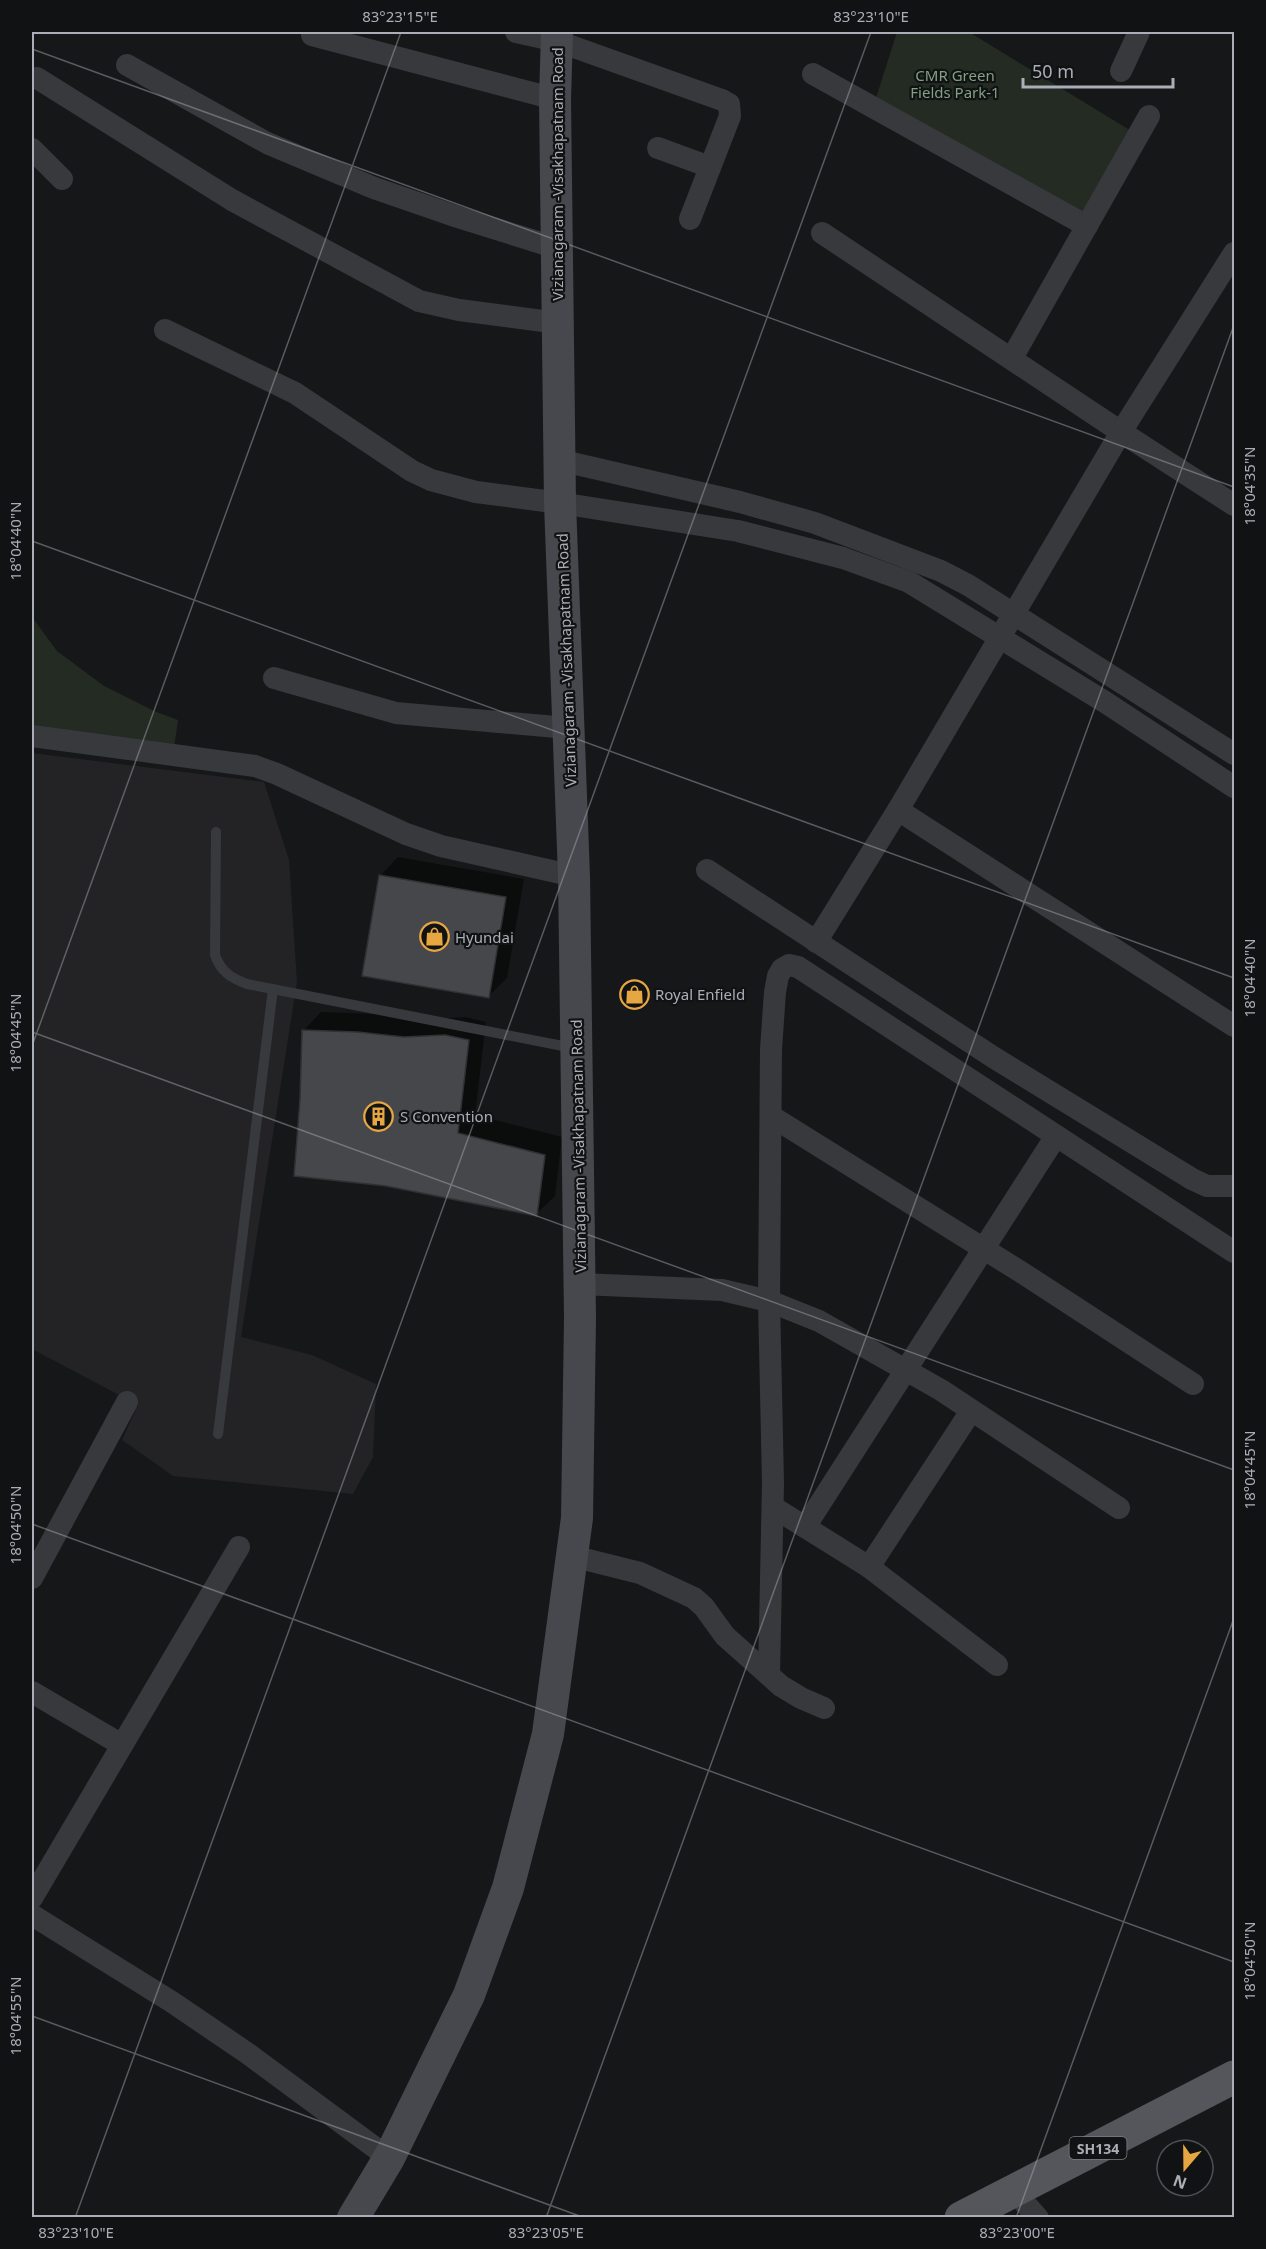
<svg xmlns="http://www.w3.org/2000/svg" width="1266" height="2249" viewBox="0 0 1266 2249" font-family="'Noto Sans',sans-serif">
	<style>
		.built { fill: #232325 }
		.green { fill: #232b23 }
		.shadow { fill: #0007 }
		.building { fill: #46474b; stroke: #313134; stroke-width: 1.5 }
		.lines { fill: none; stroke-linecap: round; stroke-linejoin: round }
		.lane { stroke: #38393d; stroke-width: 10 }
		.street { stroke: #38393d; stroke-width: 22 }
		.secondary { stroke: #46484d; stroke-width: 32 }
		.primary { stroke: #54565c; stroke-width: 33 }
		.ticks { fill: none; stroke: #a9aeb7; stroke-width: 1.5; stroke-opacity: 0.45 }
		.labels { text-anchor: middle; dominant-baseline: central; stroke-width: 4.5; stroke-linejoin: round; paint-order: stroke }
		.shield { fill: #111213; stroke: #7b7f86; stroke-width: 1.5 }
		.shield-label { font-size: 14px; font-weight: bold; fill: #a9aeb7 }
		.park-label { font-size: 15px; fill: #82a182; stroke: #111213 }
		.street-label { font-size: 15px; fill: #a9aeb7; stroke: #111213 }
		.poi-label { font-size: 15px; fill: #a9aeb7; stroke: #111213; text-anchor: start }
		.neatline { fill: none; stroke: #a9aeb7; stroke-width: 2 }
		.ticks-label { font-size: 15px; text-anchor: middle; fill: #a9aeb7 }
	</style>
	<rect width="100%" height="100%" fill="#161718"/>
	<polygon class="built" points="32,753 264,782 289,860 297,982 241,1337 312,1355 376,1384 373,1457 353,1494 173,1476 122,1440 138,1405 32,1349"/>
	<g class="green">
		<polygon points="897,32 969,32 1133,132 1084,219 876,98"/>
		<polygon points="32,617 57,651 104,686 154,711 178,720 174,748 32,730"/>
	</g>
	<g class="shadow">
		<polygon points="398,857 524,879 507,978 489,996 380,876"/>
		<polygon points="321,1012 377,1014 423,1020 465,1017 486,1022 475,1115 562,1137 555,1196 536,1214 302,1099 303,1031"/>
	</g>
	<g class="building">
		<polygon points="379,875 506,897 489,998 362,976"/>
		<polygon points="302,1030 358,1032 404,1037 445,1035 469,1040 458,1133 545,1155 537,1216 386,1186 294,1176 300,1099"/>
	</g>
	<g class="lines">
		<g class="lane">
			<path d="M 216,832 L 215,955 C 221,972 231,978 247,984 L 573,1048"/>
			<polyline points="218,1434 273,989"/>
		</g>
		<g class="street">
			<polyline points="516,32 557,41 722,100 729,104 730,116 690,219"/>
			<polyline points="312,35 555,99"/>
			<polyline points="127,65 267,143 374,188 458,217 557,248"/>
			<polyline points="1121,71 1139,32"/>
			<polyline points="813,74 1087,226"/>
			<polyline points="37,78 232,200 419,301 459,310 558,323"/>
			<polyline points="658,148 710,167"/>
			<polyline points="32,149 62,179"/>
			<polyline points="822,233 1121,432 1234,505"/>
			<polyline points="165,330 295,393 412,471 431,480 476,492 560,503 738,531 843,558 909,582 1105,702 1234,787"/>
			<polyline points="1012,358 1149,116"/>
			<polyline points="559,460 740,502 815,523 941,571 968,585 1234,754"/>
			<polyline points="274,678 396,713 568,728"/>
			<polyline points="32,736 255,766 277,774 406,834 441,846 574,876"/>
			<polyline points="898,810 1234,1026"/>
			<polyline points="707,870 993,1057 1192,1179 1207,1186 1234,1186"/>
			<polyline points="816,942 898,810 1121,432 1234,253"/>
			<polyline points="771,1116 1021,1272 1193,1384"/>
			<polyline points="580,1284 722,1290 769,1301 819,1321 941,1390 1119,1508"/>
			<polyline points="773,1507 869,1567 997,1665"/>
			<polyline points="805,1527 1056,1136"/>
			<polyline points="572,1556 640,1573 694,1598 704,1607 725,1636 781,1686 801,1698 824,1708"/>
			<polyline points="869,1567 971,1411"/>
			<polyline points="32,1578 127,1402"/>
			<polyline points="769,1675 773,1483 769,1301 771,1049 775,992 778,976 782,969 789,965 798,967 1234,1252"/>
			<polyline points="32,1692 122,1745"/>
			<polyline points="32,1898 239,1547"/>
			<polyline points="32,1915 172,2002 247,2053 389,2158"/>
			<polyline points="1014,2191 1038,2218"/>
		</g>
		<polyline class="secondary" points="353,2218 389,2158 469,1995 508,1888 548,1734 577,1518 580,1318 574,876 560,503 555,99 557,32"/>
		<polyline class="primary" points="961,2218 1234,2077"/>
	</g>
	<path class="ticks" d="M 32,49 L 1234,487M 32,541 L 1234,978M 32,1032 L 1234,1470M 32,1046 L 401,32M 32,1524 L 1234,1962M 32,2016 L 585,2218M 75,2218 L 871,32M 546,2218 L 1234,325M 1016,2218 L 1234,1618"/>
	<defs>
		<symbol id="shop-ring" viewBox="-11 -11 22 22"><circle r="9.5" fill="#111213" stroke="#e6a641" stroke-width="1.5"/><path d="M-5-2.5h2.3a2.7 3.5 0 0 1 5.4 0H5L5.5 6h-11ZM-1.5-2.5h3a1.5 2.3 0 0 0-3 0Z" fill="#e6a641"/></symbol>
		<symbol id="building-ring" viewBox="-11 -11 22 22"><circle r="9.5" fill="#111213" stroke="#e6a641" stroke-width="1.5"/><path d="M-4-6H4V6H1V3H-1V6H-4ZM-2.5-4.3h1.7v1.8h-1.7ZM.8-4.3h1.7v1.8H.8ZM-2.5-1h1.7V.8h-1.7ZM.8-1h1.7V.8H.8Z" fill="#e6a641"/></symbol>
	</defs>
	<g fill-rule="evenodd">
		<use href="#shop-ring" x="418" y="920" width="33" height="33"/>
		<use href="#shop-ring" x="618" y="978" width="33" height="33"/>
		<use href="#building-ring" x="362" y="1100" width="33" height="33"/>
	</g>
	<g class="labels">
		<rect class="shield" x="1069.5" y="2137" width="57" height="22" rx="4.5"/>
		<g class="shield-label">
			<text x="1098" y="2148">SH134</text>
		</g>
		<g class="park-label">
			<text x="955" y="75">CMR Green<tspan x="955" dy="17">Fields Park-1</tspan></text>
		</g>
		<g class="street-label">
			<text transform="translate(557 174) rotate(-90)">Vizianagaram -Visakhapatnam Road</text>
			<text transform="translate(566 660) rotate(-92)">Vizianagaram -Visakhapatnam Road</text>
			<text transform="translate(578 1146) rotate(-91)">Vizianagaram -Visakhapatnam Road</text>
		</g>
		<g class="poi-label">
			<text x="455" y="937">Hyundai</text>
			<text x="655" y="994">Royal Enfield</text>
			<text x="400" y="1116">S Convention</text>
		</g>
	</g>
	<rect width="1266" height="2249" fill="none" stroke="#111213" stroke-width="66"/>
	<g transform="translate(1185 2168) rotate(200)"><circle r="28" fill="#111213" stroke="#4e5055" stroke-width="1.5"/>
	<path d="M0-4.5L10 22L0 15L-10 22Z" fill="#e6a641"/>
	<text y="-9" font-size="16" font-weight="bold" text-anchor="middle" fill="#a9aeb7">N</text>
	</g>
	<path d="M1023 78v9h150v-9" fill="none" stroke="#a9aeb7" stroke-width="3"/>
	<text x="1032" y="78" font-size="18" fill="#a9aeb7" stroke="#111213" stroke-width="4.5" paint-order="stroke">50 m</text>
	<rect x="33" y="33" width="1200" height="2183" class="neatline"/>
	<g class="ticks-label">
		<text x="400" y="22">83°23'15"E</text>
		<text x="871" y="22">83°23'10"E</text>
		<text transform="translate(1250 486) rotate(-90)" y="5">18°04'35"N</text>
		<text transform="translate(16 541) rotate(-90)" y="5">18°04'40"N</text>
		<text transform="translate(1250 978) rotate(-90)" y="5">18°04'40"N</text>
		<text transform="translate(16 1033) rotate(-90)" y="5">18°04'45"N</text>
		<text transform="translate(1250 1470) rotate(-90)" y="5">18°04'45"N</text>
		<text transform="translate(16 1525) rotate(-90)" y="5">18°04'50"N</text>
		<text transform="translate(1250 1961) rotate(-90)" y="5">18°04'50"N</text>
		<text transform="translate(16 2016) rotate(-90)" y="5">18°04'55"N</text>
		<text x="76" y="2238">83°23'10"E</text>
		<text x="546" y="2238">83°23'05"E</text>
		<text x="1017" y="2238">83°23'00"E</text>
	</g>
</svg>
